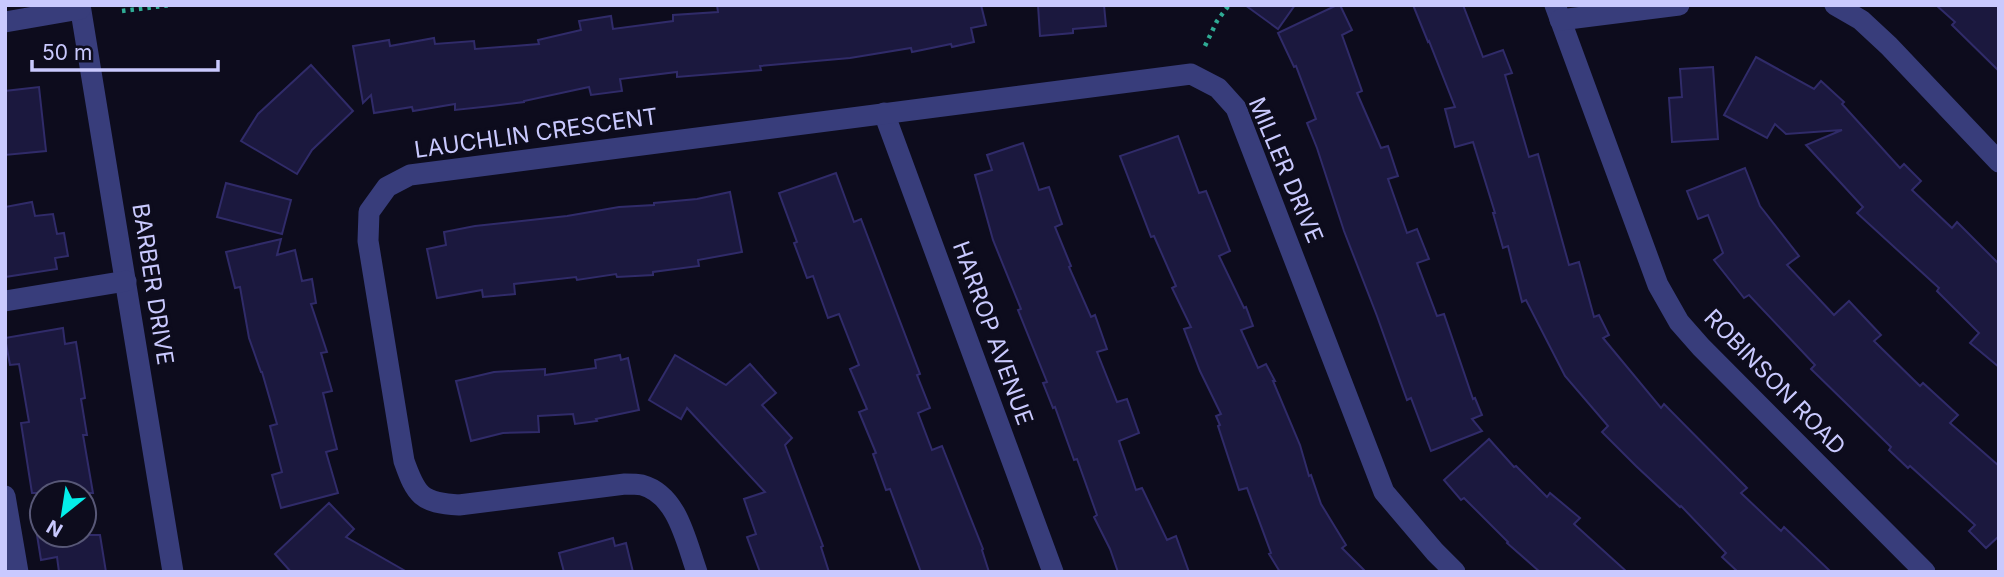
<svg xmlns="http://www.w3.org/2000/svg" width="2004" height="577" viewBox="0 0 2004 577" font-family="Inter,sans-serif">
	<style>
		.building { fill: #1b183e; stroke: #302b69; stroke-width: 2 }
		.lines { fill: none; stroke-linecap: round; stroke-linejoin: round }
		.path { stroke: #2fac95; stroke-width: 4.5; stroke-dasharray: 3.5 5; stroke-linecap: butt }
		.minor { stroke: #383d7b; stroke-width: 21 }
		.labels { text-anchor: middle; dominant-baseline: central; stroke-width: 7; stroke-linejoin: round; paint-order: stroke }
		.street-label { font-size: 23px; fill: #c9c9fe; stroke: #0d0c1d }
	</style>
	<rect width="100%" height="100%" fill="#0d0c1d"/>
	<g class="building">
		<polygon points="717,5 981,5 986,25 971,28 974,42 952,47 951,44 912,52 911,48 850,58 760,66 761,70 677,77 677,72 620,79 622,91 591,95 589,87 524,101 524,102 492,106 455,110 455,104 413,111 412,107 374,113 371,95 363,103 353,46 389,40 390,46 434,38 435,44 474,41 475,49 539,44 538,40 581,30 579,21 611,16 613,29 673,21 673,15 718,12"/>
		<polygon points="1038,5 1104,5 1106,26 1073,29 1073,33 1040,36"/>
		<polygon points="1245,5 1295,5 1278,29"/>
		<polygon points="1337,5 1340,5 1352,30 1342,35 1362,91 1357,93 1381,148 1388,146 1398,176 1388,179 1407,233 1417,229 1429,259 1417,263 1437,316 1444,314 1473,399 1475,398 1482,415 1472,419 1482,431 1431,451 1411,398 1407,400 1377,316 1344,231 1317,148 1307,123 1316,119 1296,66 1294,67 1278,33"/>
		<polygon points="1413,5 1463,5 1483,57 1503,50 1512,73 1505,75 1529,157 1538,154 1569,265 1579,262 1594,317 1599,315 1609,335 1603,338 1661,408 1664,404 1747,488 1741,493 1781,531 1784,527 1831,572 1738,572 1722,557 1726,553 1681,506 1680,507 1636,466 1602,432 1608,426 1565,376 1526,300 1522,302 1508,246 1503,248 1493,213 1495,213 1473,142 1455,147 1445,109 1455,107 1429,41 1428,42"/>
		<polygon points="1936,5 1999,5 1999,71 1952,25 1955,22"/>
		<polygon points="1756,57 1814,89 1821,81 1844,102 1842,104 1900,168 1904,164 1921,181 1912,190 1952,228 1957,222 1999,264 1999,367 1970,343 1979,333 1937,291 1939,288 1857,213 1863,207 1806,145 1842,130 1786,134 1775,124 1767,138 1724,115"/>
		<polygon points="311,65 353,111 312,150 297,174 241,141 258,114"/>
		<polygon points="1713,67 1718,139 1672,142 1669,98 1682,97 1680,69"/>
		<polygon points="39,87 46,151 5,155 5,91"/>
		<polygon points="1178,136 1199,193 1206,191 1230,251 1219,256 1244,308 1246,307 1253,326 1241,330 1258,368 1266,364 1275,381 1273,381 1300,445 1309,476 1311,475 1321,504 1346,545 1342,548 1366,572 1280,572 1269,554 1271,553 1247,488 1239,490 1218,426 1220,425 1216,416 1221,414 1200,371 1184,329 1191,327 1172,288 1176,286 1154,236 1151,237 1120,156"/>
		<polygon points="1023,143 1039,190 1049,187 1062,224 1055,227 1071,266 1069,267 1091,317 1095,315 1107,349 1097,352 1117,402 1127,399 1139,433 1119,441 1136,490 1142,488 1167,540 1176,536 1189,572 1118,572 1110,549 1094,517 1097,515 1077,459 1074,460 1055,407 1053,408 1043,383 1047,382 1018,310 1021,309 993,240 975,175 992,170 987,155"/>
		<polygon points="1745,168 1760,206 1799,256 1787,265 1834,315 1849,301 1881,335 1874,341 1920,386 1923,383 1958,415 1950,423 1999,466 1999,536 1986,548 1969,531 1975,525 1910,466 1908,468 1889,450 1891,447 1811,369 1815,365 1749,295 1744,298 1714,260 1723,253 1708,215 1698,219 1687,191"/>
		<polygon points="836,173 854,222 861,219 920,374 917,375 930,408 918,413 932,450 942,446 983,549 982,550 989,572 921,572 890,489 886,490 873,454 876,453 859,412 867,409 850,369 859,365 839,314 828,318 813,276 807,278 794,243 797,242 779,193"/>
		<polygon points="226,183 291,200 282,234 217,217"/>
		<polygon points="730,192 742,252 698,260 699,266 653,272 653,275 617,277 616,274 577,280 576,277 514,284 515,294 483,297 482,290 437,298 427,249 446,245 444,232 475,226 567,216 619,207 654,205 654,203 697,199"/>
		<polygon points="32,202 35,216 53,214 57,234 64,233 68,256 55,258 57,269 5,277 5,207"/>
		<polygon points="281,239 277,255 295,250 302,281 312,279 316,303 311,304 327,352 321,353 332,391 323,393 337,449 326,452 338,493 281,508 272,475 282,472 270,426 277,424 262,372 261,372 249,338 240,287 235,288 226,252"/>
		<polygon points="63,328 65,344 76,342 85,398 81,399 87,435 83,435 93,493 32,493 21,423 29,422 19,364 10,365 5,338"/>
		<polygon points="620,355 621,360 628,358 639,410 596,419 597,421 575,424 573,414 538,416 539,432 503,433 471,441 456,381 494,372 545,369 545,375 596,368 595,360"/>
		<polygon points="675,355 726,385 750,364 776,393 762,405 792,438 785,445 823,546 821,547 829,572 760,572 747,537 756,534 744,499 765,492 687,408 681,419 649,400"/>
		<polygon points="1489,439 1514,467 1516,466 1547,497 1550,493 1580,518 1574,524 1627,572 1540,572 1507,543 1508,542 1464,498 1461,500 1444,480"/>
		<polygon points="329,503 354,529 346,537 407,572 291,572 275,554"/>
		<polygon points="37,535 100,535 106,572 59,572 57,557 41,560"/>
		<polygon points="613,538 615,546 626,543 633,572 564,572 559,553"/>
	</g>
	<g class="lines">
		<g class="path">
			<polyline points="122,11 171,5"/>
			<polyline points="1205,46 1217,21 1229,5"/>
		</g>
		<g class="minor">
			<polyline points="80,5 173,572"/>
			<polyline points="1555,5 1658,285 1679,322 1701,347 1925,572"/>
			<polyline points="1835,5 1861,20 1889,46 1999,162"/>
			<polyline points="1560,20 1679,5"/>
			<polyline points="5,22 80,9"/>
			<polyline points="884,113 1053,572"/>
			<polyline points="5,301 126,281"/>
			<polyline points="5,496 18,572"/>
			<path d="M 697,572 C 686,542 678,495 642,485 C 637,484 631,484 625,484 L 459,505 C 421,503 416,495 404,461 L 368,241 L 369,212 L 387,187 L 410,175 L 1191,74 L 1218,88 L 1236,108 L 1384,492 L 1435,552 L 1455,572"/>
		</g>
	</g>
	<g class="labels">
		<g class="street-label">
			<text transform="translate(536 133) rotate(-8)">LAUCHLIN CRESCENT</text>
			<text transform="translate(1286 170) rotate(67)">MILLER DRIVE</text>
			<text transform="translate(153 284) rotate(81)">BARBER DRIVE</text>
			<text transform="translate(993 333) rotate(70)">HARROP AVENUE</text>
			<text transform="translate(1775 382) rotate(46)">ROBINSON ROAD</text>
		</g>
	</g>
	<rect width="2004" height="577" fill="none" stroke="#c9c9fe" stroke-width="14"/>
	<g transform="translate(63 514) rotate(210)"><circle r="33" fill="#0d0c1d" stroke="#585877" stroke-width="2"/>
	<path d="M0-5L12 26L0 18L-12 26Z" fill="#04eeea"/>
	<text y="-10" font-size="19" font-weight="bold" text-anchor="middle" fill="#c9c9fe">N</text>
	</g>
	<path d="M32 60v10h186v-10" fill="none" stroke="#c9c9fe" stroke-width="3.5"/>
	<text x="42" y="60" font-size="21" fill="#c9c9fe" stroke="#0d0c1d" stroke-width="5" paint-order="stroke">50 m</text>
</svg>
